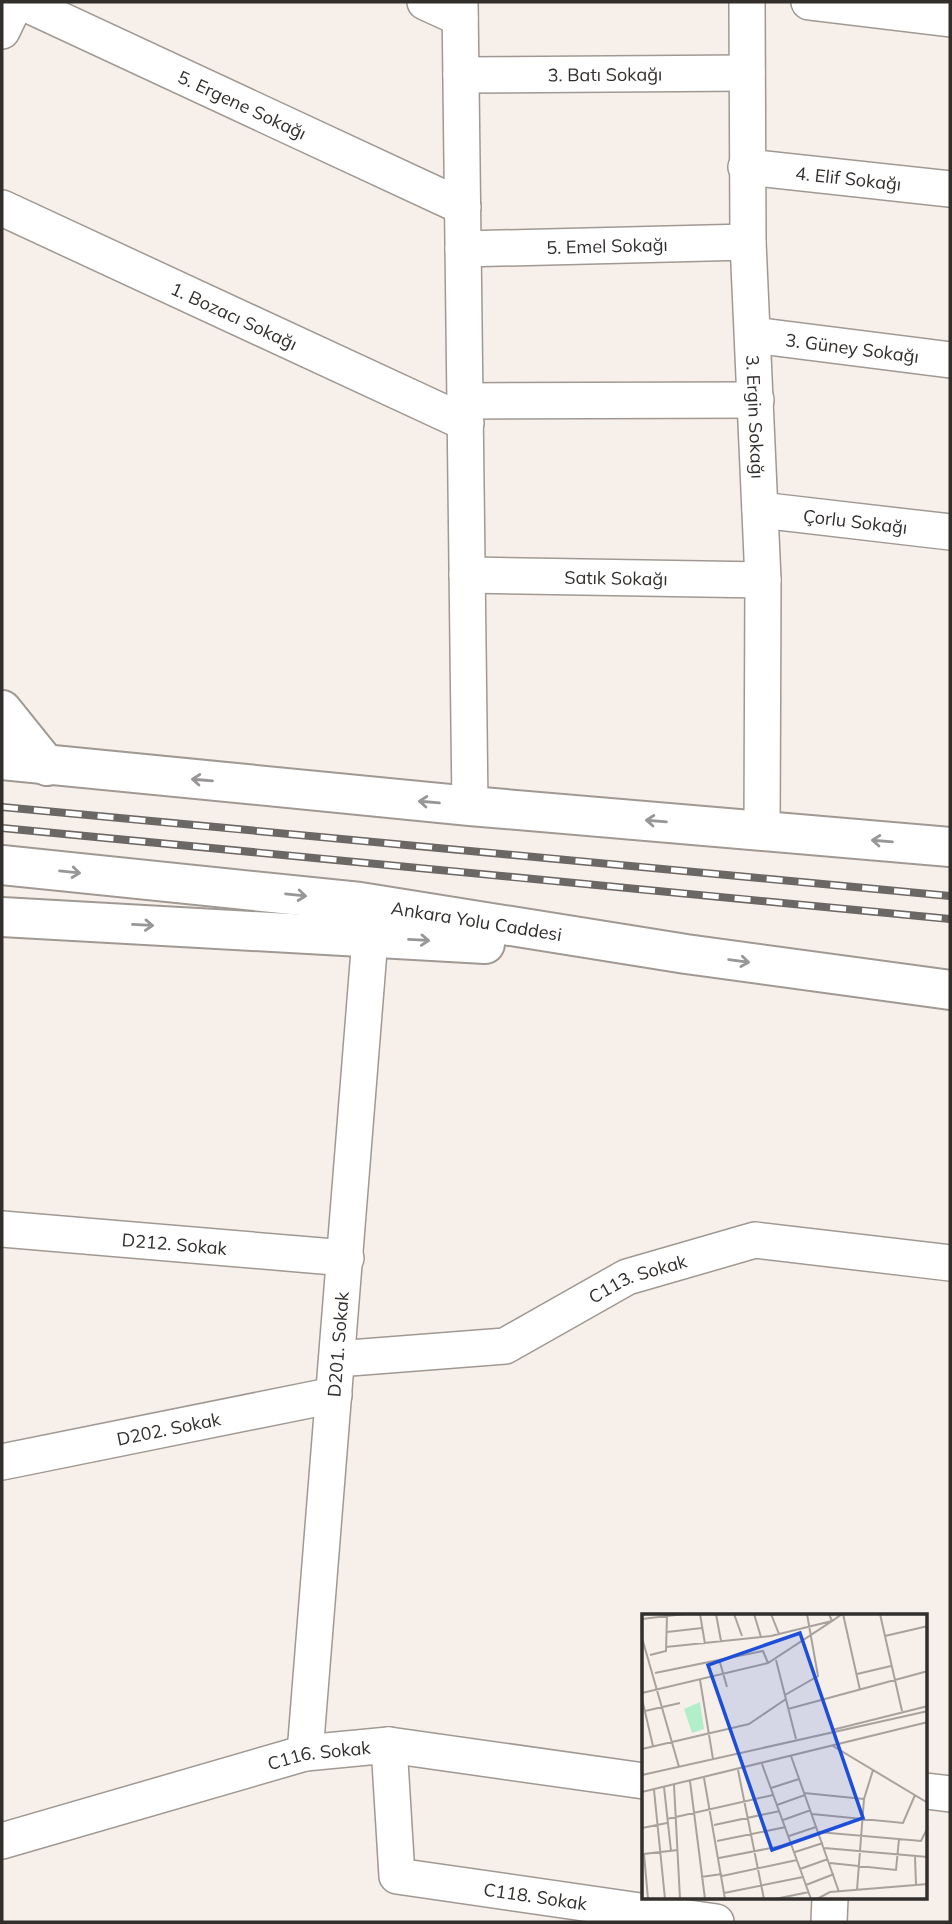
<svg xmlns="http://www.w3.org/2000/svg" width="952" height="1924" viewBox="0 0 952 1924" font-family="Mulish,sans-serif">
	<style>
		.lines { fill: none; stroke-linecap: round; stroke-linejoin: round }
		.street-casing { stroke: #a09993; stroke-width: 38 }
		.secondary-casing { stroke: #a09993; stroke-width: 42 }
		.highway-casing { stroke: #a09993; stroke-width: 42 }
		.street { stroke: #fff; stroke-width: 35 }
		.secondary { stroke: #fff; stroke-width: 38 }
		.highway { stroke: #fff; stroke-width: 38 }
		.rail-casing { stroke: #6b6764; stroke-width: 8 }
		.rail { stroke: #fefefe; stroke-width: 5; stroke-dasharray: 16; stroke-linecap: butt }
		.oneway { stroke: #989696 }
		.labels { text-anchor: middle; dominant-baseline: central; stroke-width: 7; stroke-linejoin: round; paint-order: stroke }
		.street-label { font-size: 18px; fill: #312e2c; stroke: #fefefe }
		.inset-road { fill: none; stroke: #a8a29d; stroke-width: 2 }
		.view { fill: #1d4ed8; fill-opacity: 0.15; stroke: #1d4ed8; stroke-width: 3.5 }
		.inset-edge { fill: none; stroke: #312e2c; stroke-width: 3.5 }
	</style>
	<rect width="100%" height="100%" fill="#f7efe9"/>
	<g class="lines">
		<defs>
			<g id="street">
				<path id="s1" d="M 22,2 L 463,207"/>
				<polyline points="425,2 460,18"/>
				<polyline points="460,2 470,806"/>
				<path id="s2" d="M 747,2 L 748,242 L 763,580 L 762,830"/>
				<polyline points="809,2 950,19"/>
				<polyline points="2,31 16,2"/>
				<path id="s3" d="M 461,75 L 747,73"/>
				<path id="s4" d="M 746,167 L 950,189"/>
				<path id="s5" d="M 2,208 L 466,423"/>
				<path id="s6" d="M 463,249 L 748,242"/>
				<path id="s7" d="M 753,335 L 950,360"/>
				<polyline points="466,401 756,400"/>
				<path id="s8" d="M 760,510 L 950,532"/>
				<path id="s9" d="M 467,575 L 763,580"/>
				<path id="s10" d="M 2,1229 L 346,1258"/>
				<path id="s11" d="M 337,1359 L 505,1346 L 627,1277 L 755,1240 L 950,1263"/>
				<path id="s12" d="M 2,1462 L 334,1395"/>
				<path id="s13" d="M 389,1745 L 397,1876 L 716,1922"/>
				<path id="s14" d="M 305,1753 L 370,938"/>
				<polyline points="926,1791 950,1794"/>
				<path id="s15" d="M 2,1841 L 305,1753 L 389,1745 L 644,1781"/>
				<polyline points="829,1922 830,1898"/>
			</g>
			<polyline id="secondary" points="2,710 47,766"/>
			<g id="highway">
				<polyline points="2,760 470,806 950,847"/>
				<path id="s16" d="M 2,865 L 360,902 L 686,954 L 950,990"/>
				<polyline points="2,917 485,944"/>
			</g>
		</defs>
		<use href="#street" class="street-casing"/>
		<use href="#secondary" class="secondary-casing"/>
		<use href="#highway" class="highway-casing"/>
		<use href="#street" class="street"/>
		<use href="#secondary" class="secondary"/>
		<use href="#highway" class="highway"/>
		<defs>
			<g id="rail">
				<polyline points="2,807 950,896"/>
				<polyline points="2,828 950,919"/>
			</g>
		</defs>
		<use href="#rail" class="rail-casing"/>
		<use href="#rail" class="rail"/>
	</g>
	<defs><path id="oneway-shaft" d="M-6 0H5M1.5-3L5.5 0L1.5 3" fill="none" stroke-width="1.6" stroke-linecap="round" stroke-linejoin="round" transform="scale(1.75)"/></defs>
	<g class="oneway">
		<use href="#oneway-shaft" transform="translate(202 780) rotate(-175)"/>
		<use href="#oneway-shaft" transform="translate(429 802) rotate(-175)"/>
		<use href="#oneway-shaft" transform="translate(656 821) rotate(-175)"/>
		<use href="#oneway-shaft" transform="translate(882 841) rotate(-175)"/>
		<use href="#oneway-shaft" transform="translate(70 872) rotate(6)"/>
		<use href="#oneway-shaft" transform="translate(296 895) rotate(6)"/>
		<use href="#oneway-shaft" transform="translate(143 925) rotate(3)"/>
		<use href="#oneway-shaft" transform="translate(419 940) rotate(3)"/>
		<use href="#oneway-shaft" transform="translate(739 961) rotate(8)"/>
	</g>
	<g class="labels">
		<g class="street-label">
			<text stroke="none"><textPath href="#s3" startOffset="144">3. Batı Sokağı</textPath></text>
			<text stroke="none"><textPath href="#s1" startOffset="243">5. Ergene Sokağı</textPath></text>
			<text stroke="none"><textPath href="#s4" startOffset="103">4. Elif Sokağı</textPath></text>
			<text stroke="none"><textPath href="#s6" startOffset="144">5. Emel Sokağı</textPath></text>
			<text stroke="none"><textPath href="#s5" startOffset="256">1. Bozacı Sokağı</textPath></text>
			<text stroke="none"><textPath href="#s7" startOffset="100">3. Güney Sokağı</textPath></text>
			<text stroke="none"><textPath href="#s2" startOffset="415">3. Ergin Sokağı</textPath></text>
			<text stroke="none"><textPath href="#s8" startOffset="96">Çorlu Sokağı</textPath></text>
			<text stroke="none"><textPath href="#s9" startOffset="149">Satık Sokağı</textPath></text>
			<text stroke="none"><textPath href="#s16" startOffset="478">Ankara Yolu Caddesi</textPath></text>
			<text stroke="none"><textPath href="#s10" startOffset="173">D212. Sokak</textPath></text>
			<text stroke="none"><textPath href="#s11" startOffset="318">C113. Sokak</textPath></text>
			<text stroke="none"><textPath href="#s14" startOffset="410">D201. Sokak</textPath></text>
			<text stroke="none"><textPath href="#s12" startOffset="170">D202. Sokak</textPath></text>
			<text stroke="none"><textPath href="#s15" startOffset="329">C116. Sokak</textPath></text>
			<text stroke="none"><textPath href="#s13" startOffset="271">C118. Sokak</textPath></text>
		</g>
	</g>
	<g transform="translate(642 1614)">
		<rect width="285" height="285" fill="#f7efe9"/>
		<path d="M 58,88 L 62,115 L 50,119 L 42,95 Z" fill="#b2eec9"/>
		<path class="inset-road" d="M 58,0 L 63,30M 74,0 L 79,27M 92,0 L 100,22M 112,0 L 119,23M 129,0 L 137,20M 201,0 L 218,76M 238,0 L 260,97M 0,5 L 42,0M 25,18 L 60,14M 243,22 L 286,12M 0,24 L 37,153M 24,33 L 129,22 L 190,7 L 200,0M 8,41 L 24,37 L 25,2M 77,45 L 85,73M 134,46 L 154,125M 13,59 L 121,37 L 126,49M 215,60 L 249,52M 58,66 L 71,145M 0,79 L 126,49 L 190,7 L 187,0M 143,81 L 176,62 L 165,0M 0,85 L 11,132M 146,95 L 286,57M 3,97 L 38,89M 190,116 L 286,92M 191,132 L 286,189M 0,135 L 107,110 L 144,85M 149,142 L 197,278M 120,150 L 169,285M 96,156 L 122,285M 0,161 L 286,97M 62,164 L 83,285M 48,167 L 63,285M 32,171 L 38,285M 22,173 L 29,237M 129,174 L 157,165M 12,176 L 23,285M 0,178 L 286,108M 162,179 L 222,185M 135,191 L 163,181M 170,200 L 261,209 L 273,181M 25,205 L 131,181M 141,206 L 169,196M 72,211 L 138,197M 0,214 L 25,209M 176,218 L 279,227 L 286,213M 147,222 L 174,213M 75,227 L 144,213M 182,234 L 286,243M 153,238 L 181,229M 273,242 L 274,271M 77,244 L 150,230M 188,249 L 254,256 L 257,225M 158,255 L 186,245M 80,262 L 155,246M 59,263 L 80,260M 164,271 L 192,260M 215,276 L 222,185 L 231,156M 82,279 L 161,263M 6,285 L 2,240 L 36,236M 133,285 L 167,278M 175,285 L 188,278 L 286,270"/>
		<path class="view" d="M 158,19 L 221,204 L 130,236 L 66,51 Z"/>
		<rect width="285" height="285" class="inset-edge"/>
	</g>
	<rect width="952" height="1924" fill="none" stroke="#312e2c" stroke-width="7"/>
</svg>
